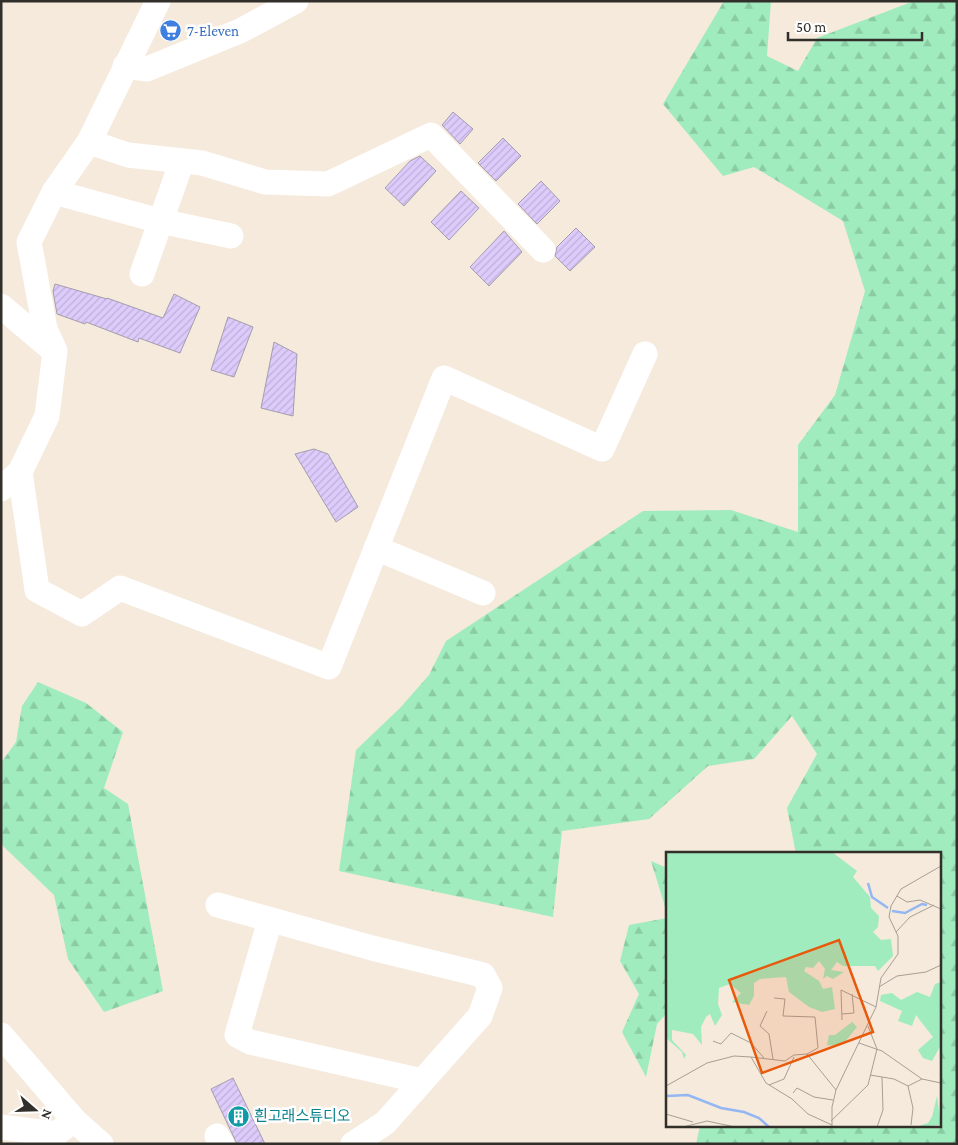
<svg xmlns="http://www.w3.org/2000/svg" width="958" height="1145" viewBox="0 0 958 1145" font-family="'Crimson Pro','Noto Sans KR',serif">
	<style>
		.forest { fill: url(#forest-firs) }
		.building { fill: url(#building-hatch); stroke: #a39eac }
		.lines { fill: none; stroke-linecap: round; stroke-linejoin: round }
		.minor { stroke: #fff; stroke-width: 25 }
		.labels { text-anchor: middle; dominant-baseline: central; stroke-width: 5; stroke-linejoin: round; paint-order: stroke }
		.shop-label { font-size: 15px; fill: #366cbe; stroke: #fff; text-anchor: start }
		.culture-label { font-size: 15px; fill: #0d838f; stroke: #fff; text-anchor: start }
		.inset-river { fill: none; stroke: #94b7f3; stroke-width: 2.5 }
		.inset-road { fill: none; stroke: #a79f94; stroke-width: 1 }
		.view { fill: #e8590c; fill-opacity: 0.15; stroke: #e8590c; stroke-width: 2.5 }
		.inset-edge { fill: none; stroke: #322e29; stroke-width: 2.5 }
	</style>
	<defs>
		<pattern id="forest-firs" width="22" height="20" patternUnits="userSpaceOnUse" patternTransform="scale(1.25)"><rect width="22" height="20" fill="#a0ecbf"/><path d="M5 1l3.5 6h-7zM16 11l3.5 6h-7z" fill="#8acba4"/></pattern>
		<pattern id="building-hatch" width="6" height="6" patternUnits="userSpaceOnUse" patternTransform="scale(1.25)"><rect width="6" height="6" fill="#ddcbfc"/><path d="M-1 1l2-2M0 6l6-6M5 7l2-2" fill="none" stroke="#beafd8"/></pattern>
	</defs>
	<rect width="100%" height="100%" fill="#f5eadc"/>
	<g class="forest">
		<polygon points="724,1 771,1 767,56 798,71 817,38 914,1 957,1 957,1144 696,1144 700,1126 939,1126 939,854 796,854 787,808 817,754 792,716 754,759 708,766 649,819 562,831 553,917 339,871 356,750 400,708 429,675 446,641 643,511 731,510 798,532 798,445 835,395 865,291 843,221 754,167 723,176 663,104"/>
		<polygon points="38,682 86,703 123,732 104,788 128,804 163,991 104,1012 68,959 54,895 3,846 1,840 1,763 16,742 22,706"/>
		<polygon points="651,861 667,868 667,913"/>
		<polygon points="667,918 667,1013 657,1024 646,1077 622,1032 639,994 620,961 629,925"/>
	</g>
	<g class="building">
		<polygon points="453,112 473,129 460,144 442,125"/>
		<polygon points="503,138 521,156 496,181 478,163"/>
		<polygon points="420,156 436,171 404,206 385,188 410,161"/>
		<polygon points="541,181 560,201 537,224 518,204"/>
		<polygon points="461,191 479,208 449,240 431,222"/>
		<polygon points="576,228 595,247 570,271 555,256 557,247"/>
		<polygon points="504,231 522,252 489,286 470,267"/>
		<polygon points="55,284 107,299 107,298 163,318 174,294 200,307 180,353 139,338 138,342 86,322 85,324 57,314 53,291"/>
		<polygon points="228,317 253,327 234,377 211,370"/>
		<polygon points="274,342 297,354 293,416 261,408"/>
		<polygon points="314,449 328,454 358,507 336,522 295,454"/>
		<polygon points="233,1078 265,1144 237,1144 211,1089"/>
	</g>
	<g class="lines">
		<g class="minor">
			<polyline points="125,66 147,69 240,31 296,1"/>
			<polyline points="89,142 128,155 202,163 265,182 328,184 431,135 543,250"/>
			<polyline points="54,192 160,221 231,236"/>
			<polyline points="142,274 182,161"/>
			<polyline points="1,306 53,350"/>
			<polyline points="20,472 37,590 82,614 120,588 329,667 444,378 602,449 645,354"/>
			<polyline points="1,489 20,472 47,416 55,351 45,329 29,242 54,192 89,142 158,1"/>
			<polyline points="376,548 483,593"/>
			<polyline points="218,905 372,948 483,975 490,988 480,1016 385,1123 353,1144"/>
			<polyline points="270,920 237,1035 250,1042 422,1081"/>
			<polyline points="1,1035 74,1120 101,1144"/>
			<polyline points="1,1127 56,1134 74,1120"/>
			<polyline points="217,1136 222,1144"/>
		</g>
	</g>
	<defs>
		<symbol id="supermarket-disc" viewBox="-11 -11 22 22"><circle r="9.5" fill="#3f7fe0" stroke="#fff"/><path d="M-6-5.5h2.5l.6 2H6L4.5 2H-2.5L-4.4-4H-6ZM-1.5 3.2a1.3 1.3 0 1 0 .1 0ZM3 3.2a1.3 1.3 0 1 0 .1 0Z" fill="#fff"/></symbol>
		<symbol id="building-disc" viewBox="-11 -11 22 22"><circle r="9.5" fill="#0f9aa8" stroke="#fff"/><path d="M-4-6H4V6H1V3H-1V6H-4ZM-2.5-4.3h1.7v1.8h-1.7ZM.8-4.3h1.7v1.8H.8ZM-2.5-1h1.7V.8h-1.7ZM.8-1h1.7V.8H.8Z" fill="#fff"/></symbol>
	</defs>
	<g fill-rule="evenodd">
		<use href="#supermarket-disc" x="158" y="18" width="25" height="25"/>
		<use href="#building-disc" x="226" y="1104" width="25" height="25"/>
	</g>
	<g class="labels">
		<g class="shop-label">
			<text x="187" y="31">7-Eleven</text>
		</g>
		<g class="culture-label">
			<text x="254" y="1116">흰고래스튜디오</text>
		</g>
	</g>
	<g transform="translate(666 852)">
		<rect width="275" height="275" fill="#f5eadc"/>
		<path d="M 0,0 L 166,0 L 191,19 L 187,25 L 204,45 L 205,56 L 213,64 L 212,75 L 207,80 L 215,88 L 225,87 L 227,104 L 212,119 L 209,114 L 177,114 L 171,110 L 165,118 L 178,120 L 167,127 L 161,124 L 157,127 L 159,117 L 153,109 L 147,116 L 140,115 L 138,119 L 153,129 L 157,137 L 166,135 L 169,157 L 156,160 L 143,155 L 123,140 L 120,125 L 94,127 L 88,131 L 88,144 L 83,153 L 66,150 L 75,141 L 64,132 L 53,136 L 52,152 L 56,163 L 49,174 L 44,162 L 40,165 L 35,175 L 36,193 L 27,182 L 6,178 L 6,188 L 20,203 L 18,207 L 16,200 L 0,186 ZM 275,130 L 275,193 L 266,209 L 257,206 L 252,198 L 267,185 L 256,171 L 250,163 L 246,174 L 232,169 L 236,159 L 214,149 L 215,143 L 226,141 L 235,148 L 251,140 L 264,145 L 269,132 ZM 186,170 L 191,175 L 178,191 L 173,194 L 161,193 L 163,183 L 169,183 ZM 271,244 L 275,273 L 250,275 L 262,271 L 266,265 Z" fill="#a0ecbf"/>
		<path class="inset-river" d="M 202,31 L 206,45 L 222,56M 226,59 L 239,61 L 256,52 L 261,53M 0,244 L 22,243 L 55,256 L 78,260 L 93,266 L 103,275"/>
		<path class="inset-road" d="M 231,44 L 241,50 L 254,48 L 275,57M 230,80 L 244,65 L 268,53M 213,135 L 231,124 L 260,120 L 275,113M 108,146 L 119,147 L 117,164 L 149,165 L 152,196 L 141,202M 101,159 L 94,174 L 103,182 L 107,207M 176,162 L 188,161 L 186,142M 176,168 L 175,138 L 210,155M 47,189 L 55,192 L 65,181 L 85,191 L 98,206M 193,191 L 216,199 L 256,227 L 275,231M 85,205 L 119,209 L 128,203 L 141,202 L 170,238M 204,223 L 228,227 L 242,234 L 247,256 L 245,273M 103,233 L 118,227 L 128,205M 0,234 L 41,211 L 68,204 L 85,205 L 100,231 L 126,247 L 142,262 L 166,273M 242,234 L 256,227M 127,241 L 131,236 L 148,245 L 167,248M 0,262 L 27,270M 165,269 L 202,233 L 211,197 L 202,174M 17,275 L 41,269 L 69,275M 166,275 L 166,255 L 170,238 L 210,155 L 215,126 L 232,102 L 232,84 L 223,65 L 225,54 L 235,37 L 275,14M 211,275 L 217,258 L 216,225"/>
		<path class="view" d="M 173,88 L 207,180 L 96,221 L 63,128 Z"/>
		<rect width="275" height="275" class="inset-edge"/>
	</g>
	<rect width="958" height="1145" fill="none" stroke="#322e29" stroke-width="5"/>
	<g transform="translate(35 1110) rotate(110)" stroke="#ffffff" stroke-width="4" paint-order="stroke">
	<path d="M0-4L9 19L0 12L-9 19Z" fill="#322e29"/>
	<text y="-8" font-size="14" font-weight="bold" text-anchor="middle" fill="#322e29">N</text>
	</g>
	<path d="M788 32v8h134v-8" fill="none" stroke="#322e29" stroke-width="2.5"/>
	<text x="796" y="32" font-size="15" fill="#322e29" stroke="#ffffff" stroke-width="4" paint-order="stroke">50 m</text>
</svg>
